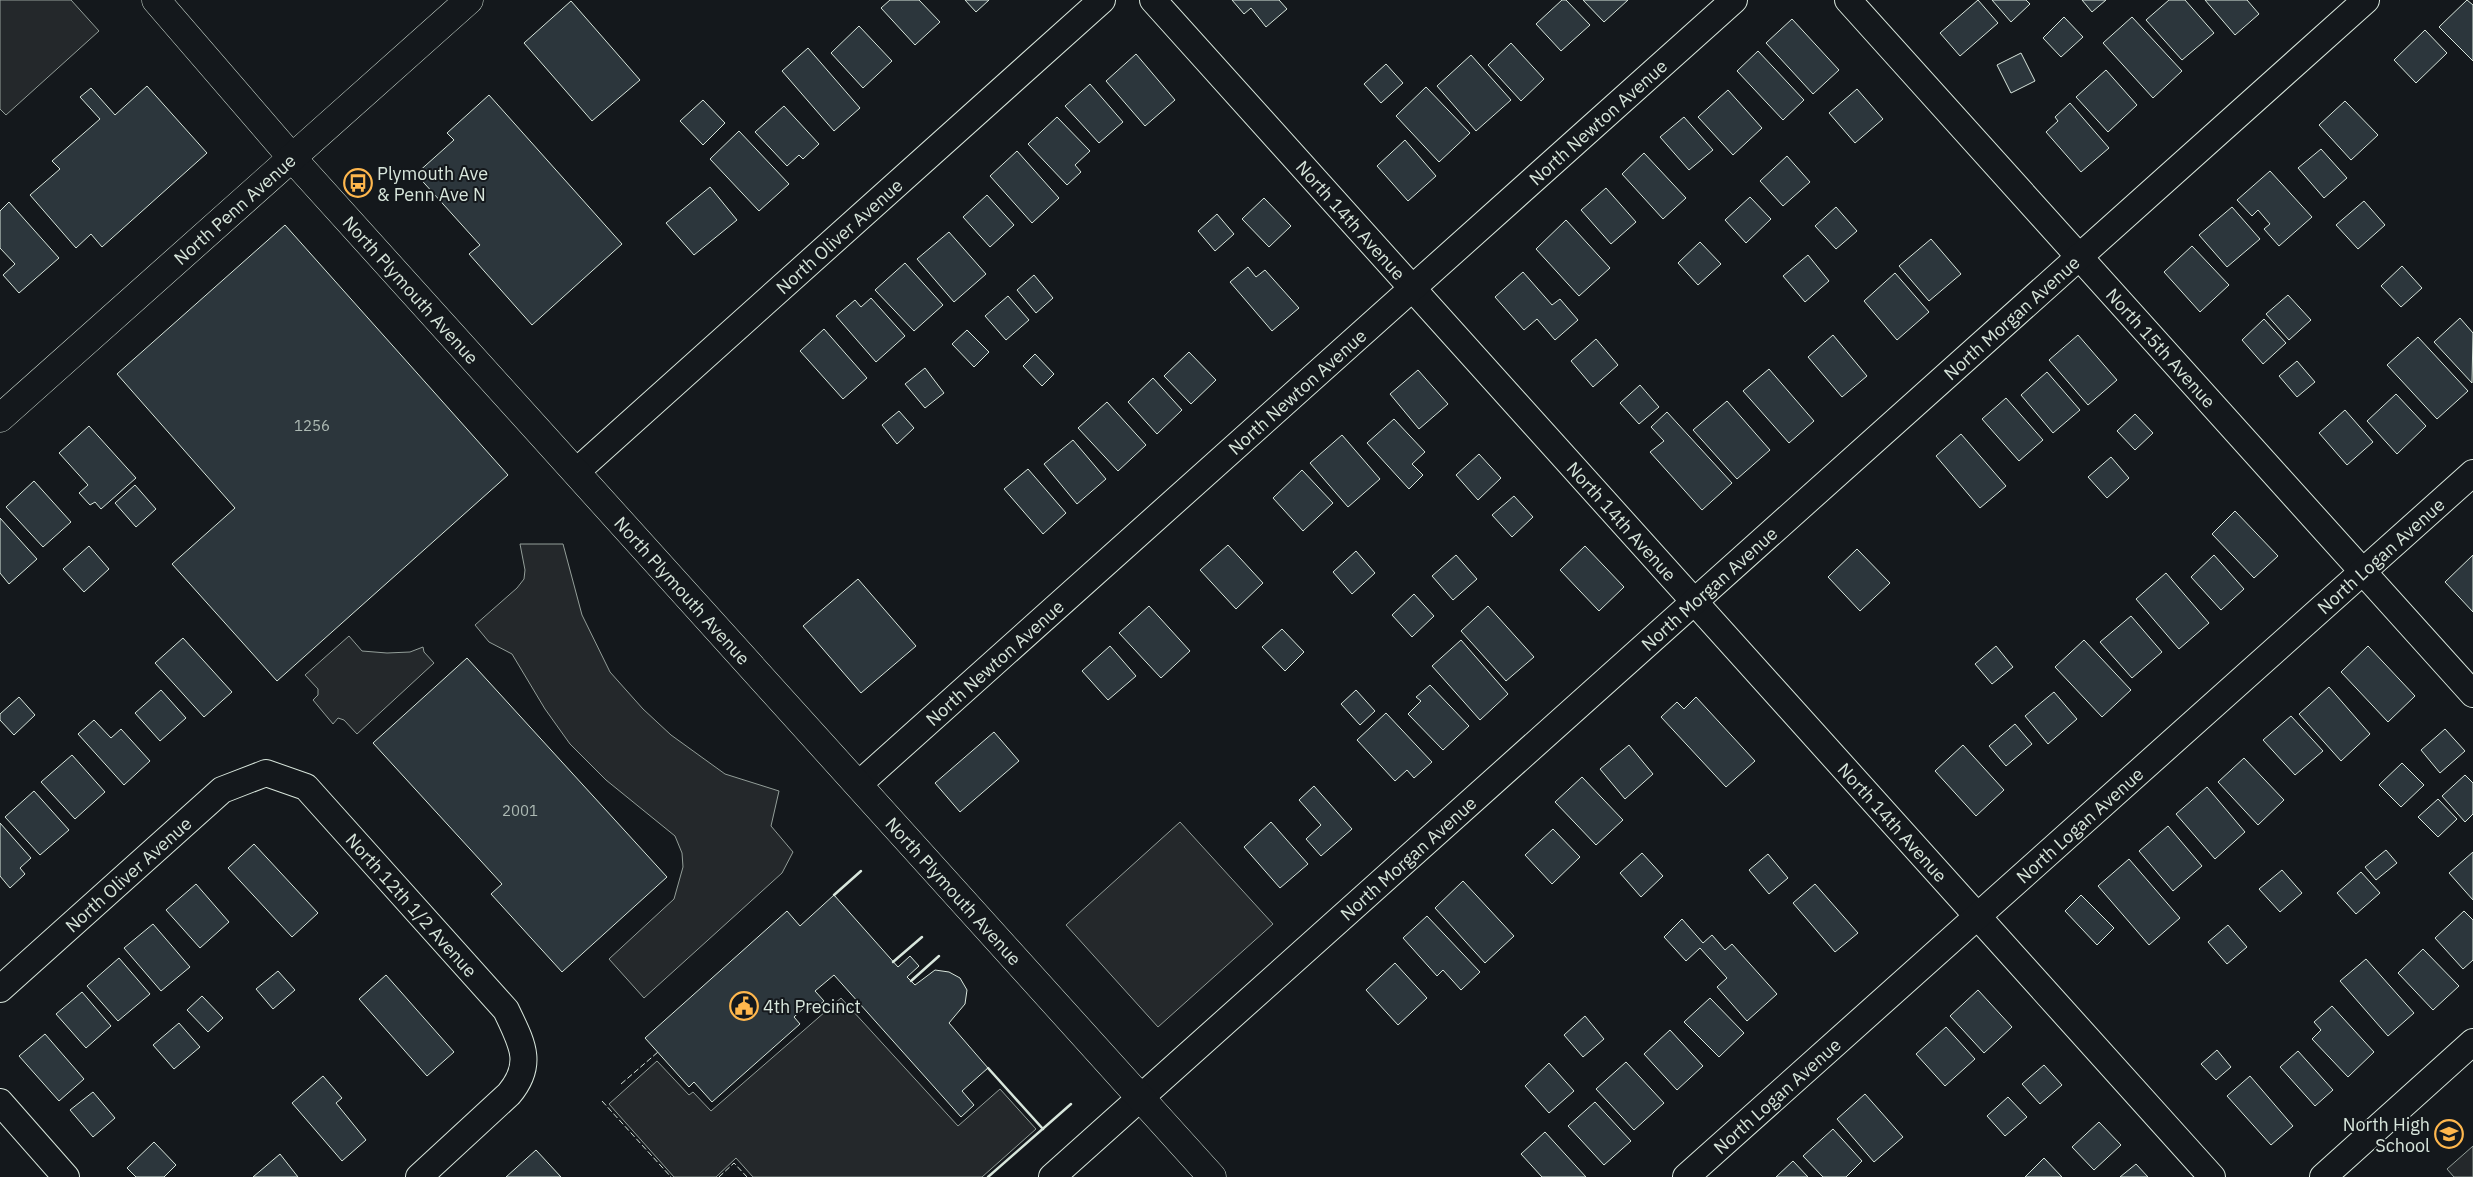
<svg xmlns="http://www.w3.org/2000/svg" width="2473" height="1177" viewBox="0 0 2473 1177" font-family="'IBM Plex Sans',sans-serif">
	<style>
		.parking { fill: #24282b; stroke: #939e99 }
		.building { fill: #2c363c; stroke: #d8e6dc }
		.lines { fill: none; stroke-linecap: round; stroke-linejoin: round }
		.street-casing { stroke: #d8e6dc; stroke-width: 28 }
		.secondary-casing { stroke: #d8e6dc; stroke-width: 29 }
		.street { stroke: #14181c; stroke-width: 26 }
		.secondary { stroke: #14181c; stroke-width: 28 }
		.fence { stroke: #d8e6dc; stroke-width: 1; stroke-dasharray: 6 2.5; stroke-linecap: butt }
		.wall { stroke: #d8e6dc; stroke-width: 2.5 }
		.labels { text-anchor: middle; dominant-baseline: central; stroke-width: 4; stroke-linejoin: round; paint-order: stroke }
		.number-label { font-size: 15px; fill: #adbab4 }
		.street-label { font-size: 18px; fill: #d8e6dc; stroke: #14181c }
		.poi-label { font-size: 18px; fill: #d8e6dc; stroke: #14181c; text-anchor: start }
	</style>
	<rect width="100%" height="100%" fill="#14181c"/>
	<g class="parking">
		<polygon points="0,0 71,0 99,31 6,115 0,109"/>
		<polygon points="520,544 563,544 582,615 610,672 643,709 671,735 725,774 779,791 771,826 793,852 782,873 644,998 609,959 674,899 683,867 682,853 675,836 606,780 570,744 545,709 512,654 489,642 475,625 517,588 524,579 525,570"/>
		<polygon points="349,636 362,651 387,653 410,652 423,647 424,652 434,663 357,734 344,720 338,718 333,724 313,700 318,695 318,689 305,675"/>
		<polygon points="1180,822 1273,924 1158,1027 1066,925"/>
		<polygon points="841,998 958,1126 1000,1089 1036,1129 982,1177 753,1177 736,1158 716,1177 674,1177 609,1104 657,1061 689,1095 693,1092 711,1111"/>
		<polygon points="2473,1146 2473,1177 2454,1177 2447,1169"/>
	</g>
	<g class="building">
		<polygon points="890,0 919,0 940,22 915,45 881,8"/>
		<polygon points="965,0 989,0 976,12"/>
		<polygon points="1232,0 1279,0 1287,9 1266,27 1251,8 1244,14"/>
		<polygon points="1562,0 1566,0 1590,25 1561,51 1536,24"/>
		<polygon points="1583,0 1628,0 1604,22"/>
		<polygon points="1978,0 1998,23 1960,56 1940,33"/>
		<polygon points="1992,0 2026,0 2030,4 2011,22"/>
		<polygon points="2082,0 2106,0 2092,12"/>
		<polygon points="2169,0 2185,0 2214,33 2182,60 2146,20"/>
		<polygon points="2205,0 2247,0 2259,14 2235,35"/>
		<polygon points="2467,0 2473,5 2473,61 2439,27"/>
		<polygon points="571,1 640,80 592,121 524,43"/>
		<polygon points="2064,17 2083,37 2061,57 2043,38"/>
		<polygon points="2132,17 2182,71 2153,98 2103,43"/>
		<polygon points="1792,19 1839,70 1813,94 1766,43"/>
		<polygon points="859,26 892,61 863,88 831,53"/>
		<polygon points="2425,30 2447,53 2416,83 2394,60"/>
		<polygon points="1511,43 1544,79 1521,101 1488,65"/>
		<polygon points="808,48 860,108 834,131 782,71"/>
		<polygon points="1758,51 1804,100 1783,120 1737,71"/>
		<polygon points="2021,53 2035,81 2011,93 1997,65"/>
		<polygon points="1136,54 1175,100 1145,126 1106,81"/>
		<polygon points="1471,55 1511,100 1476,131 1437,86"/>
		<polygon points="1386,64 1403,83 1381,103 1364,84"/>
		<polygon points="2106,70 2137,105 2108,132 2076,97"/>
		<polygon points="1090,84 1123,122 1099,143 1065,106"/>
		<polygon points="147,86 207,153 102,247 91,234 76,248 30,195 60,169 52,161 100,119 80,97 91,88 115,115"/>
		<polygon points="1426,87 1470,133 1439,162 1396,116"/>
		<polygon points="1857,89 1883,119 1855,143 1829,113"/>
		<polygon points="1728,90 1762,128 1733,155 1698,117"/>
		<polygon points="489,95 622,244 532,325 469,254 480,245 416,174 454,140 447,133"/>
		<polygon points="703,100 725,123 703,145 680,121"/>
		<polygon points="2345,101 2378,135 2351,160 2319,125"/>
		<polygon points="2070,103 2109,148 2081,172 2046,132 2058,121 2055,117"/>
		<polygon points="784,106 819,144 803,159 799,155 787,166 755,132"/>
		<polygon points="1057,117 1090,151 1075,165 1081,172 1067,185 1028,144"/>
		<polygon points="1684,117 1713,150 1689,170 1660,137"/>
		<polygon points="739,131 789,184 759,211 710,159"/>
		<polygon points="1405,140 1436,176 1408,201 1377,166"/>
		<polygon points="2321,149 2347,178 2324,198 2298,168"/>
		<polygon points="1017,151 1059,198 1032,223 990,176"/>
		<polygon points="1644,153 1686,198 1663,219 1622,174"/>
		<polygon points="1787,156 1810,182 1783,206 1760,181"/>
		<polygon points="2270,171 2312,217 2279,246 2264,229 2270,224 2258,210 2252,216 2237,200"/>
		<polygon points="710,187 737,220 694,255 666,223"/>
		<polygon points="1606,188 1636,222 1611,244 1581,210"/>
		<polygon points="987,195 1014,225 990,247 963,217"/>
		<polygon points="1750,197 1771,219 1746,243 1725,220"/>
		<polygon points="1264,198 1291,226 1269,247 1242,219"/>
		<polygon points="2364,201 2385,225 2358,249 2336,225"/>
		<polygon points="9,202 59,258 19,293 3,275 15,264 0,248 0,211"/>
		<polygon points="1836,207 1857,231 1836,249 1815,226"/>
		<polygon points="2232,207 2260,239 2227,267 2199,235"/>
		<polygon points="1217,214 1234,234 1215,251 1198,231"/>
		<polygon points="1566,220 1610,268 1579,296 1536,249"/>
		<polygon points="285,225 508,475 277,681 172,564 235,508 117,374"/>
		<polygon points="949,232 986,274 954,302 917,259"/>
		<polygon points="1931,239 1961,274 1929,301 1899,266"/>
		<polygon points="1700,242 1721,264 1698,285 1678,263"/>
		<polygon points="2192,246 2229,285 2200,312 2164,272"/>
		<polygon points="1808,255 1829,281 1805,302 1783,276"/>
		<polygon points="905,263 943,305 914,331 875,290"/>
		<polygon points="2402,266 2422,288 2401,307 2381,286"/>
		<polygon points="1248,267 1256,277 1265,270 1299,308 1272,331 1230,282"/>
		<polygon points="1523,272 1552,305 1560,299 1578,320 1555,340 1537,319 1524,330 1495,297"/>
		<polygon points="1895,273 1929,312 1897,340 1864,301"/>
		<polygon points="1034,275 1053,298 1036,313 1017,290"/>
		<polygon points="2288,295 2311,320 2289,340 2266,314"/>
		<polygon points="1008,296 1029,320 1006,340 985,316"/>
		<polygon points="871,298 905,336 876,362 836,316 855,300 861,307"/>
		<polygon points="2460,318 2473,333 2472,383 2434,342"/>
		<polygon points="2264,319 2286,343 2263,364 2242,340"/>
		<polygon points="824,329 867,378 843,399 800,351"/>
		<polygon points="967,330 989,352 974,367 952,344"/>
		<polygon points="1833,335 1867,376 1842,397 1808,357"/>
		<polygon points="2078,335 2117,380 2088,405 2049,360"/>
		<polygon points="2418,337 2468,391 2437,419 2387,365"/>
		<polygon points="1596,339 1618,365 1593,387 1571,361"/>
		<polygon points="1189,352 1216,380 1191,404 1164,376"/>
		<polygon points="1035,354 1054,374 1042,386 1023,366"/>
		<polygon points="2297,361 2315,382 2297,397 2279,376"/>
		<polygon points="925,368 944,393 925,408 905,384"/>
		<polygon points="1769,369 1814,421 1789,443 1743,391"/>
		<polygon points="1418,370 1448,404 1419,429 1390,394"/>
		<polygon points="2047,372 2080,410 2053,433 2021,395"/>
		<polygon points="1153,378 1182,410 1157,434 1128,402"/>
		<polygon points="1640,385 1659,407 1639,424 1620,403"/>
		<polygon points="2396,394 2426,426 2397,454 2367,421"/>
		<polygon points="2006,398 2043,440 2019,461 1982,419"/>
		<polygon points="1727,401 1770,450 1737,479 1693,430"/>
		<polygon points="1107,402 1146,445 1118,471 1078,428"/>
		<polygon points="2345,410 2373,442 2347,465 2319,433"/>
		<polygon points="899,411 914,428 897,444 882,425"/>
		<polygon points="1667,412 1732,483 1702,510 1650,452 1664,441 1651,427"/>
		<polygon points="2135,414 2153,433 2135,450 2117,431"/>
		<polygon points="1394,419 1425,452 1412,464 1423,475 1409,489 1367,443"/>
		<polygon points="89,426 136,478 101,509 95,502 90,505 79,493 88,485 59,453"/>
		<polygon points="1961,434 2006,486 1980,508 1936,456"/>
		<polygon points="1342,435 1380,479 1348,507 1310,463"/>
		<polygon points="1073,440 1106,479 1077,504 1044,464"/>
		<polygon points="1479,454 1501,478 1478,500 1456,475"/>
		<polygon points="2111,457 2129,478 2107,498 2088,477"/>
		<polygon points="1028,469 1066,513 1043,534 1004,489"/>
		<polygon points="1302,470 1333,503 1303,531 1273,498"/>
		<polygon points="34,481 71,522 43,547 6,507"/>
		<polygon points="135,485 156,509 136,527 115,503"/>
		<polygon points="1514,496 1533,517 1512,537 1492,515"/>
		<polygon points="2235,511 2278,556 2254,578 2212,534"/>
		<polygon points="0,518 37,559 9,584 0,573"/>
		<polygon points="1228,545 1263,583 1236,609 1200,570"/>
		<polygon points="89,546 109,569 84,592 63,569"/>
		<polygon points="1585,546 1624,587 1599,611 1560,570"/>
		<polygon points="1857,549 1890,583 1860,611 1828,577"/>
		<polygon points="1356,551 1375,573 1352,594 1333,572"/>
		<polygon points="1456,555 1477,579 1453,600 1432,576"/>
		<polygon points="2214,555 2244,589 2221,610 2191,577"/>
		<polygon points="2473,555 2473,612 2445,582"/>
		<polygon points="2166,573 2209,623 2179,649 2136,599"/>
		<polygon points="858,579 916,646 861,693 803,626"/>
		<polygon points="1414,594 1434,616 1412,637 1392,615"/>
		<polygon points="1149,606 1190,651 1161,678 1119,633"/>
		<polygon points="1488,606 1534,657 1506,681 1461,631"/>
		<polygon points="2131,616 2162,652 2132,678 2100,642"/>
		<polygon points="1282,629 1304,652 1285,671 1262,647"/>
		<polygon points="183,638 232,692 204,717 155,663"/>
		<polygon points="1461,640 1508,694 1480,720 1432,666"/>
		<polygon points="2084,640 2131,690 2102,717 2055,667"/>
		<polygon points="1110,646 1136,676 1108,700 1082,671"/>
		<polygon points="1996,646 2013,667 1992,684 1975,664"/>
		<polygon points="2368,646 2415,696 2388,722 2341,672"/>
		<polygon points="467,658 667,877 562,972 491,894 502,884 373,743"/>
		<polygon points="1430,685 1469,726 1443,750 1408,714 1421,701 1416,697"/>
		<polygon points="2329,687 2370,734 2341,761 2299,714"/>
		<polygon points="161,690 186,718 160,741 135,713"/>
		<polygon points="1356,690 1375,711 1360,725 1341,704"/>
		<polygon points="2054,692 2077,719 2048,744 2025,716"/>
		<polygon points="19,697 35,715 14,735 0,720 0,714"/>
		<polygon points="1696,697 1755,761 1726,787 1661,717 1677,702 1684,709"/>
		<polygon points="1386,713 1432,762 1414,778 1407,770 1395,781 1357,740"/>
		<polygon points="2291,716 2323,751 2295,775 2263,740"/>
		<polygon points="94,720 111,738 121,729 150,761 124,785 78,734"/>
		<polygon points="2015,724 2032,744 2006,766 1989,746"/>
		<polygon points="2445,729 2465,751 2440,773 2421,750"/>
		<polygon points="994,732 1019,761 960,812 935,783"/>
		<polygon points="1629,745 1653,774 1625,799 1600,769"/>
		<polygon points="1963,745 2004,790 1976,816 1935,771"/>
		<polygon points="72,755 105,792 75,819 41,782"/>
		<polygon points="2244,758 2284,800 2258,825 2218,782"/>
		<polygon points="2402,763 2424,785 2401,807 2379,785"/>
		<polygon points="2465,775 2473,783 2473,814 2465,822 2442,796"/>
		<polygon points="1582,777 1623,820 1596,845 1555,802"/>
		<polygon points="1314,786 1352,829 1321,856 1306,839 1321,825 1299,800"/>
		<polygon points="2207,787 2245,832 2215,859 2176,814"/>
		<polygon points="34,791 69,830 40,855 5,817"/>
		<polygon points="2438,799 2457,819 2438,837 2418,817"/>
		<polygon points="1271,822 1308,864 1280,888 1244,847"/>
		<polygon points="0,823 31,858 20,868 25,874 10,888 0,876"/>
		<polygon points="2168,826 2202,866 2173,891 2139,851"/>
		<polygon points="1553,829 1580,857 1552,884 1525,855"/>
		<polygon points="254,844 318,913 292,937 228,868"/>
		<polygon points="2386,850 2397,863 2376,880 2365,867"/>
		<polygon points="2473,852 2473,900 2449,873"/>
		<polygon points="1642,853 1663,876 1641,897 1620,873"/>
		<polygon points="1768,854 1788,878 1769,894 1749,870"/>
		<polygon points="2129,859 2180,918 2149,945 2098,886"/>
		<polygon points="2282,870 2302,893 2280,912 2259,889"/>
		<polygon points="2361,872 2380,893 2356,914 2337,893"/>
		<polygon points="1463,881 1514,936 1485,963 1435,908"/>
		<polygon points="196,884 229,922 200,948 166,910"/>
		<polygon points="1815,884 1858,933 1835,952 1793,903"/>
		<polygon points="834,895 898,967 910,956 919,966 907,977 915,985 935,970 949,972 960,978 967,990 965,1004 949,1023 988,1068 962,1091 974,1105 961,1117 834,975 815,991 824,1001 813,1011 807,1005 794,1017 800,1024 712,1102 694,1082 689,1087 645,1038 787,911 800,926"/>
		<polygon points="2081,895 2114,928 2097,945 2065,911"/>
		<polygon points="2464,911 2473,920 2473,960 2463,969 2435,938"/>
		<polygon points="1427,916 1480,972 1461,990 1443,970 1437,976 1403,938"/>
		<polygon points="1682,919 1703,943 1712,935 1725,950 1732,944 1777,994 1747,1021 1717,987 1727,978 1700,948 1686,961 1664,937"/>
		<polygon points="153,924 190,967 161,991 124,948"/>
		<polygon points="2228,925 2247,947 2227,964 2208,942"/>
		<polygon points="2423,949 2459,986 2433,1010 2398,973"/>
		<polygon points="119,958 150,994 118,1021 87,986"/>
		<polygon points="2366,959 2414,1013 2388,1036 2340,981"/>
		<polygon points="1395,963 1427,998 1398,1025 1366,990"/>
		<polygon points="278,971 295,990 273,1009 256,989"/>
		<polygon points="386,975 454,1052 427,1076 359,999"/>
		<polygon points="1978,990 2012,1027 1984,1053 1950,1016"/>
		<polygon points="82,992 111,1026 86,1048 56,1014"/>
		<polygon points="202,996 223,1018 208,1032 187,1010"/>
		<polygon points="1710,998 1744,1033 1719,1057 1684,1022"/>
		<polygon points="2332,1006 2374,1052 2348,1077 2312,1039 2321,1030 2314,1022"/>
		<polygon points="1585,1016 1604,1039 1583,1057 1564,1035"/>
		<polygon points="179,1023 200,1047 174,1069 153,1045"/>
		<polygon points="1946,1027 1975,1059 1945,1086 1916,1054"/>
		<polygon points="1670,1030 1703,1066 1677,1090 1644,1054"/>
		<polygon points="45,1034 84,1079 59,1101 19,1056"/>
		<polygon points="2217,1050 2231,1067 2216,1080 2201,1064"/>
		<polygon points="2298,1051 2333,1090 2315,1106 2280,1067"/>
		<polygon points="1626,1062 1664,1103 1634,1130 1596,1089"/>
		<polygon points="1549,1063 1574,1091 1549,1113 1525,1086"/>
		<polygon points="2044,1065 2062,1085 2040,1104 2022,1084"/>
		<polygon points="323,1076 342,1098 336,1103 366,1140 342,1161 292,1103"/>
		<polygon points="2250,1076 2293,1126 2271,1145 2227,1096"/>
		<polygon points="93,1092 115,1118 93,1137 70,1110"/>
		<polygon points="1865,1094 1903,1137 1874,1162 1837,1119"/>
		<polygon points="2008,1097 2027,1117 2005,1136 1987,1116"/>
		<polygon points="1595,1102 1631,1141 1604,1165 1568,1126"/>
		<polygon points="2099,1122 2121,1145 2094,1170 2072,1147"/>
		<polygon points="1833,1129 1862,1161 1846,1177 1823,1177 1803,1156"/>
		<polygon points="1545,1132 1586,1177 1542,1177 1521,1154"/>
		<polygon points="154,1142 176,1165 164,1177 136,1177 127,1168"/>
		<polygon points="536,1150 561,1177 506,1177"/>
		<polygon points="280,1154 298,1177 253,1177"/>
		<polygon points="2044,1158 2062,1177 2025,1177"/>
		<polygon points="1793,1161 1808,1177 1776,1177"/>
		<polygon points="2136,1164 2148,1177 2120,1177"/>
	</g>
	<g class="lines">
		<defs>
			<g id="street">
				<path id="s1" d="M 1153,0 L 2212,1177"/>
				<path id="s2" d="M 1848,0 L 2473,694"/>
				<path id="s3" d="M 577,471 L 1102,0"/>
				<path id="s4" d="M 859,784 L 1734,0"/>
				<path id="s5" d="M 0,989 L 222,790 L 266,773 L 306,787 L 506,1010 C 521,1042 535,1063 509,1094 L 419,1177"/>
				<polyline points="0,1102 66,1177"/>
				<path id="s6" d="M 1052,1177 L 2366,0"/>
				<path id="s7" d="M 1686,1177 L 2473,473"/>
				<polyline points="2323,1177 2473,1042"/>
			</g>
			<g id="secondary">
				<path id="s8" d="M 156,0 L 293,159 L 1212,1177"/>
				<path id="s9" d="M 0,418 L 469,0"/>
			</g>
		</defs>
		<use href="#street" class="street-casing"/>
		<use href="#secondary" class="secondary-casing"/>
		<use href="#street" class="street"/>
		<use href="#secondary" class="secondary"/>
		<g class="fence">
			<polyline points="621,1084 658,1052"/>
			<polyline points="602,1101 671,1177"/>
			<polyline points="719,1177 734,1163 747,1177"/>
		</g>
		<g class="wall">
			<polyline points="834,895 861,871"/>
			<polyline points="893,962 922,937"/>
			<polyline points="911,981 939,956"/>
			<polyline points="988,1068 1043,1129"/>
			<polyline points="988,1177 1071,1104"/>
		</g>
	</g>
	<defs>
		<symbol id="bus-ring" viewBox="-11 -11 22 22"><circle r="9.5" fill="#14181c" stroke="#ffb74d" stroke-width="1.5"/><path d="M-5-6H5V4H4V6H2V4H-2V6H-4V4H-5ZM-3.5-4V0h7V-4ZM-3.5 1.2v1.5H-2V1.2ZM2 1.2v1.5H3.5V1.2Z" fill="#ffb74d"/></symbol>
		<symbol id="civic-ring" viewBox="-11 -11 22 22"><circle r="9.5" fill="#14181c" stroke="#ffb74d" stroke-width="1.5"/><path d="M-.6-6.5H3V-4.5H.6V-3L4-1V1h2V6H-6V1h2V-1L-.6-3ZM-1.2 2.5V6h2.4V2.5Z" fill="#ffb74d"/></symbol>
		<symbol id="school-ring" viewBox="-11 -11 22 22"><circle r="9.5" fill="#14181c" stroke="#ffb74d" stroke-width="1.5"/><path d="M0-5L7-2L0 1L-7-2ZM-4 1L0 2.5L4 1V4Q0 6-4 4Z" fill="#ffb74d"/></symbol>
	</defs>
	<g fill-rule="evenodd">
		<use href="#bus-ring" x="342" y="167" width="32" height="32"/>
		<use href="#civic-ring" x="728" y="990" width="32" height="32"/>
		<use href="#school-ring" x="2433" y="1118" width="32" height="32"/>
	</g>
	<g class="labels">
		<g class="number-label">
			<text x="312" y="425">1256</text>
			<text x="520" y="810">2001</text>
		</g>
		<g class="street-label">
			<text stroke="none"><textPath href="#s4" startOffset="992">North Newton Avenue</textPath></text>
			<text stroke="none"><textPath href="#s9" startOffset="314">North Penn Avenue</textPath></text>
			<text stroke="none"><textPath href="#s1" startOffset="296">North 14th Avenue</textPath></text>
			<text stroke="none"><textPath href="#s3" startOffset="352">North Oliver Avenue</textPath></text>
			<text stroke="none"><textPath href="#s8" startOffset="386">North Plymouth Avenue</textPath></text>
			<text stroke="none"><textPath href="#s6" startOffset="1288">North Morgan Avenue</textPath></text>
			<text stroke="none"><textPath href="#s2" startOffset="468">North 15th Avenue</textPath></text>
			<text stroke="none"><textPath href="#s4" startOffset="588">North Newton Avenue</textPath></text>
			<text stroke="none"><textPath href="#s1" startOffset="701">North 14th Avenue</textPath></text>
			<text stroke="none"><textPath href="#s7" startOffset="932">North Logan Avenue</textPath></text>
			<text stroke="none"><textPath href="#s8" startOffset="791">North Plymouth Avenue</textPath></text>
			<text stroke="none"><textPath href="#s6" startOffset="882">North Morgan Avenue</textPath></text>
			<text stroke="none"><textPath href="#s4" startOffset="182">North Newton Avenue</textPath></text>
			<text stroke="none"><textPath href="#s1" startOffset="1106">North 14th Avenue</textPath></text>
			<text stroke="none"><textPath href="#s7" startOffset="528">North Logan Avenue</textPath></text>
			<text stroke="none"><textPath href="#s6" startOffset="478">North Morgan Avenue</textPath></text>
			<text stroke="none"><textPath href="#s5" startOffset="172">North Oliver Avenue</textPath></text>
			<text stroke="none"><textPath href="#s8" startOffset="1196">North Plymouth Avenue</textPath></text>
			<text stroke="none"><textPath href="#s5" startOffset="546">North 12th 1/2 Avenue</textPath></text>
			<text stroke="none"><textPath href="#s7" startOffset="122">North Logan Avenue</textPath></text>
		</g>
		<g class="poi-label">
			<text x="377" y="173">Plymouth Ave<tspan x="377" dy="21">&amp; Penn Ave N</tspan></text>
			<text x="763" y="1006">4th Precinct</text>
			<text x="2430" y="1124" text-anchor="end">North High<tspan x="2430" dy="21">School</tspan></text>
		</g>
	</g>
</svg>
